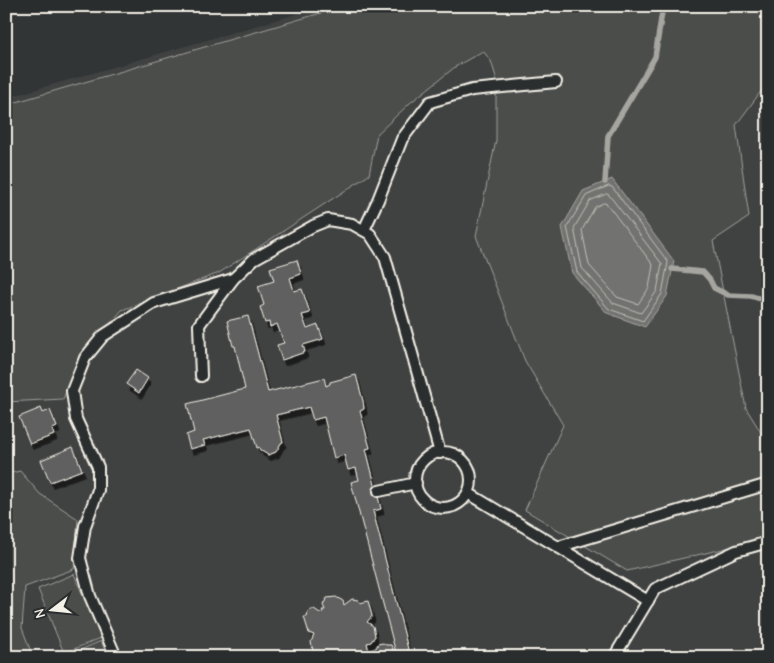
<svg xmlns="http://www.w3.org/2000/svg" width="774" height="663" viewBox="0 0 774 663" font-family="'Comic Neue',sans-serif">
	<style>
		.built { fill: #404242 }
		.green { fill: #4b4d4c; stroke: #a09f9a }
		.water { fill: #727370; stroke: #a6a5a0 }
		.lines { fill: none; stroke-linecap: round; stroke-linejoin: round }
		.shore { stroke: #c0bfb8; stroke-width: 1 }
		.stream { stroke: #a6a5a0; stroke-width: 5.5 }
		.building { fill: #5f605f; stroke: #f4f1e8; filter: url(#shadow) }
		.lane-casing { stroke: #f4f1e8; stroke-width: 14 }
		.lane { stroke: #2a2d2e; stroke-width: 10 }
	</style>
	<defs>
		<filter id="shadow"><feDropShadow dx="3" dy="5.5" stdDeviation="0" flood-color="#0009"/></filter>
	</defs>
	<rect width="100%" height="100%" fill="#323535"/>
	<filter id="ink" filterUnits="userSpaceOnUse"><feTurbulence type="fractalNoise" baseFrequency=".02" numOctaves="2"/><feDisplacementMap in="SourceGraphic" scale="10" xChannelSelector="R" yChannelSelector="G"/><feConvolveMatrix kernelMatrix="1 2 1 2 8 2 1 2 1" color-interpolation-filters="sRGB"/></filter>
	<g filter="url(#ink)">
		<polygon class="built" points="324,6 768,6 768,657 6,657 6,98"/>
		<g class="green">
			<polygon points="345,6 768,6 768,82 736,125 749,217 713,241 746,408 768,444 768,536 723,549 627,571 525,510 563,425 525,361 476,236 496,140 496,77 491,61 483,51 455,67 410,103 377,134 369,175 219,273 122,310 80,358 63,399 6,402 6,105"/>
			<polygon points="20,471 40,494 78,519 74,569 25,587 22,628 33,657 6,657 6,474"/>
			<polygon points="74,574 101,638 64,653 38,589"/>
			<polygon points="101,641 108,657 64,657"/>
		</g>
		<polygon class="water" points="612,179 674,261 667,296 645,327 607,313 572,273 562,227 583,191"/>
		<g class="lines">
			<g class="shore">
				<polygon points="609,186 612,187 668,262 662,294 643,321 609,309 577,272 567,227 586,196"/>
				<polygon points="607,194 609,195 662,264 657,291 641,313 613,303 582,268 574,228 590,201"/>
				<polygon points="604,203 607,204 653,265 649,288 638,304 617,297 589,265 582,230 595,207"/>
			</g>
			<g class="stream">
				<polyline points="605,182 608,136 655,57 663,6"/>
				<polyline points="672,269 703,272 710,280 714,288 728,295 751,296 768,301"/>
			</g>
		</g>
		<g class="building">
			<polygon points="297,260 301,274 290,278 294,291 302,289 310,313 302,315 307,329 318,325 323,339 303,345 305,352 282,360 277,345 284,343 277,324 270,327 269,322 265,323 260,307 264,305 258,286 274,281 270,268"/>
			<polygon points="248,316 268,392 324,378 326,386 330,384 330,382 356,375 363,401 364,409 360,411 370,448 366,449 381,509 373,511 410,657 397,657 351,482 359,480 356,468 348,470 344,455 334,458 324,417 313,420 309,407 276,415 283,442 281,443 276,452 268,455 260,450 259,447 257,448 251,428 203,440 205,445 190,449 186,435 194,432 187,404 245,389 235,346 233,346 227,321"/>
			<polygon points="136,370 148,378 139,393 126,384"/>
			<polygon points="41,408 43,413 50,410 57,427 52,429 54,435 30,444 19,417"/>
			<polygon points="73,447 82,470 50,482 41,460"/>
			<polygon points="336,597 343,601 344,605 352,599 358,600 360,603 368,601 372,616 367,622 373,626 375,636 371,642 367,643 370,657 323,657 323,654 320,655 313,651 311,642 314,635 309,633 304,617 307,617 308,611 310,609 314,609 320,613 323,612 322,610 325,610 323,605 327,598"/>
			<polygon points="383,643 386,645 391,645 396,657 372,657 370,650 376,648 378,644"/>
		</g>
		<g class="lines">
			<defs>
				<g id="lane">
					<polyline points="364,230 378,200 402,139 430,102 472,90 556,82"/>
					<polyline points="201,376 199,325 233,279 254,259 313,226 328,220 352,224 370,234 385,257 440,453"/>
					<circle cx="443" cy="480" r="28"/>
					<polyline points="379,491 416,483"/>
					<polyline points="468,493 648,601"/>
					<polyline points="558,547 768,484"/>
					<polyline points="116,657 90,596 80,558 85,526 98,490 98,467 76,419 72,391 85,358 103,336 154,303 233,279"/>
					<polyline points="614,657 655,589 736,551 768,542"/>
				</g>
			</defs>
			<use href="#lane" class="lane-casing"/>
			<use href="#lane" class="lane"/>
		</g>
	</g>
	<rect width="774" height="663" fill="none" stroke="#2a2d2e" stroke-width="25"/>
	<rect x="12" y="12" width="749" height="638" fill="none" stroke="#f4f1e8" stroke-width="2" filter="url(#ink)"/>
	<g transform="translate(52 610) rotate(254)" stroke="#2a2d2e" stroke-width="4" paint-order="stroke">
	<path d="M0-4L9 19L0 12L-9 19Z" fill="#f4f1e8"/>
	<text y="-8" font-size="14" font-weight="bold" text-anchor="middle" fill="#f4f1e8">N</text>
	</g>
</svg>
